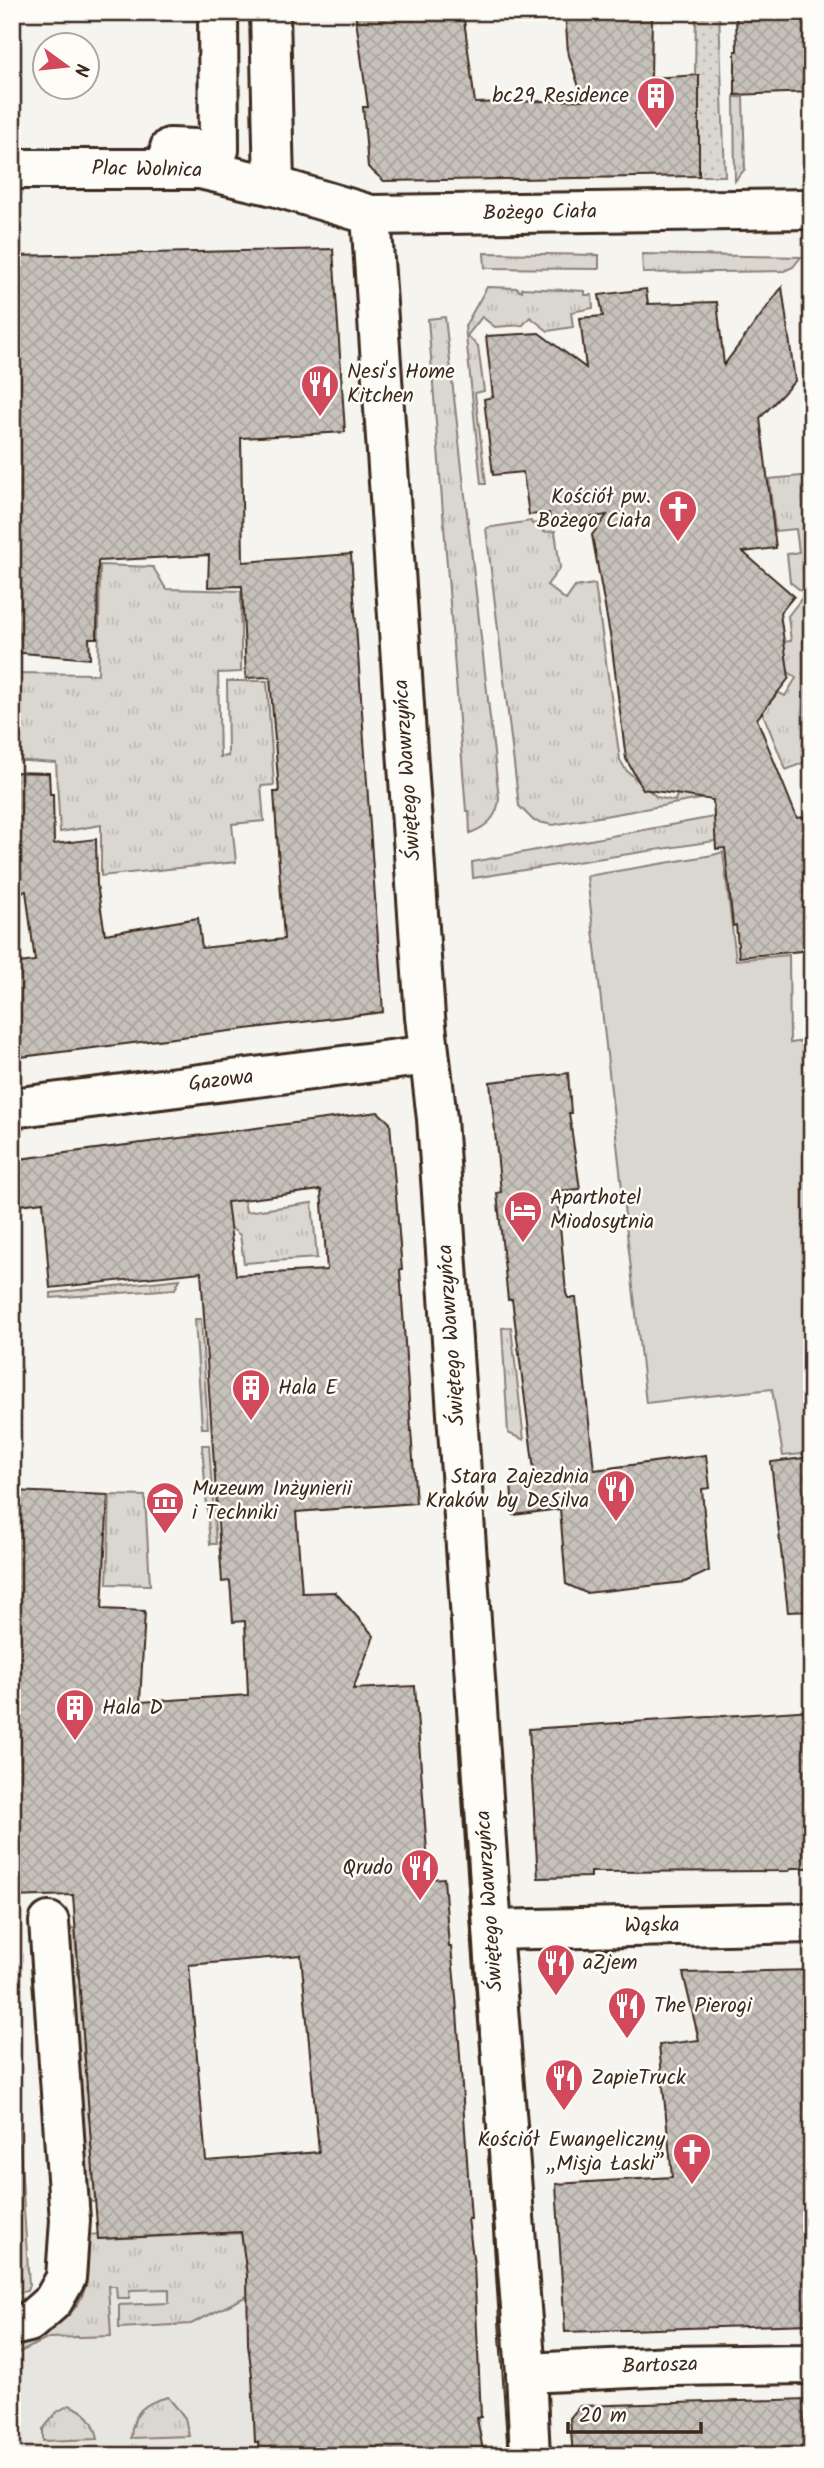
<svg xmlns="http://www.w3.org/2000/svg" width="824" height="2468" viewBox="0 0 824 2468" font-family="Kalam,sans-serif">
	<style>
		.built { fill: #e7e5df }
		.grass { fill: url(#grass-tufts); stroke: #8a8077; stroke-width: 2 }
		.park { fill: url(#park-dots); stroke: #8a8077; stroke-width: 2 }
		.garden { fill: #dad6d0; stroke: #8a8077; stroke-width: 2 }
		.building { fill: url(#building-cross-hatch); stroke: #3b2a1e; stroke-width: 2; fill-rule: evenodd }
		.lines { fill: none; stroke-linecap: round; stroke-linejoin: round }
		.minor-casing { stroke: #3b2a1e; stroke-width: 44 }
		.minor { stroke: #fdfcf7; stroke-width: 38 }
		.tram { stroke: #3b2a1e; stroke-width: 2 }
		.labels { text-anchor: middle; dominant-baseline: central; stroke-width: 5; stroke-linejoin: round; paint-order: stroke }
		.poi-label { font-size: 21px; fill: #3b2a1e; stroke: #fdfcf7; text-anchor: start }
		.street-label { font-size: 21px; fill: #3b2a1e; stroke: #fdfcf7 }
	</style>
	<defs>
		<pattern id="grass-tufts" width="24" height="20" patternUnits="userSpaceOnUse" patternTransform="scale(1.75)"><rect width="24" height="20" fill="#dad6d0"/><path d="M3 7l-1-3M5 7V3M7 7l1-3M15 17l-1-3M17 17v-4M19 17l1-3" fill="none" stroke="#bcb8b2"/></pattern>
		<pattern id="park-dots" width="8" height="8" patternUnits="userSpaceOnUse" patternTransform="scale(1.75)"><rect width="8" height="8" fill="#dad6d0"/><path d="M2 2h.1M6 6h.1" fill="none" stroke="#bcb8b2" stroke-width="1.8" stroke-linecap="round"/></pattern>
		<pattern id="building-cross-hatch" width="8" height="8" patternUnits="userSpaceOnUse" patternTransform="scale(1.75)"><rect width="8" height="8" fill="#c7c1bb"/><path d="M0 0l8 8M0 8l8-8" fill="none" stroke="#aca6a0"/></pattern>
	</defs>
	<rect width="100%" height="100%" fill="#f5f4ee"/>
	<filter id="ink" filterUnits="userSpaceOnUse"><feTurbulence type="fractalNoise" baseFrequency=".0143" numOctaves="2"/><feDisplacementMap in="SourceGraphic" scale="14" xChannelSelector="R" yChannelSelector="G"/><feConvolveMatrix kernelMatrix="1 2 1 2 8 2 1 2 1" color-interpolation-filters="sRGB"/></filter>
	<g filter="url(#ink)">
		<polygon class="built" points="471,2219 483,2456 12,2456 12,2353 54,2334 105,2331 98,2239"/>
		<g class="grass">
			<polygon points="734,97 743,97 745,169 735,181"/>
			<polygon points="484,253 599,255 599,269 485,268"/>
			<polygon points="642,254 801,257 793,267 784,271 643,273"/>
			<polygon points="487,287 518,288 519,291 522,291 522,288 585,291 585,295 592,295 593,308 571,312 573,327 548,331 530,317 523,325 495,327 482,317 467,336 478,346 484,391 475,393 486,484 481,484 465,326"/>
			<path d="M 445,317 L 499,798 C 498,817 487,827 470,833 L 469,811 L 466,811 L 428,319 Z"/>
			<polygon points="812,475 812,759 786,770 756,697 771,689 785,696 796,678 782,667 779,642 791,641 788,616 805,594 790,582 787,554 799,552 796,529 775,531 769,479"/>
			<polygon points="531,521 532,524 542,522 544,532 555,531 560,568 547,585 566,600 575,587 595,584 620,760 626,770 657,797 675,801 679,788 693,786 701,799 553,825 534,821 519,806 486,528"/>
			<polygon points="100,565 153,567 166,589 241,591 241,672 218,673 220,757 228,756 227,681 267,681 274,785 261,786 264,821 232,824 236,862 101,876 101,825 60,832 56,763 12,760 12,673 98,674"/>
			<polygon points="735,813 734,838 473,878 472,862"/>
			<polygon points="244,1200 246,1212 312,1203 317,1258 244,1263 240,1235 219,1219 207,1204"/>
			<polygon points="180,1279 175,1289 51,1298 51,1293"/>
			<polygon points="195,1319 201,1319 208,1428 202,1428"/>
			<polygon points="511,1327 524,1440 508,1433 502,1328"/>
			<polygon points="202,1445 209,1445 216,1544 210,1544"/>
			<polygon points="110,1495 145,1496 150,1585 107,1584"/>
			<polygon points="75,1928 76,1950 79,1950 81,1971 78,1972 78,1977 81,1977 84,2055 89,2086 86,2087 87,2093 90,2093 91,2113 88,2113 89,2120 92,2120 94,2141 91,2142 91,2146 94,2147 96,2169 93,2169 92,2175 96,2175 97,2195 95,2196 95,2202 88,2201 64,1929"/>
			<polygon points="15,2070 29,2285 27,2291 12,2294 12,2071"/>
			<path d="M 246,2233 L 247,2260 L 245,2260 L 245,2265 L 248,2266 L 250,2294 L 245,2297 L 191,2324 L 119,2328 L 119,2305 L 169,2303 L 169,2289 L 130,2290 L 129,2298 L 117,2298 L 116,2286 L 108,2286 L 111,2336 L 49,2338 L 12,2356 L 12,2344 C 46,2336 82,2316 87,2278 C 88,2265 87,2251 87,2238 L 90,2235 L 98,2234 L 99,2239 Z"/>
			<path d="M 168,2397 L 185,2418 L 189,2436 L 131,2438 C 132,2412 144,2403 168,2397 Z"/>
			<path d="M 69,2405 C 86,2411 95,2421 98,2439 L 43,2441 L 43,2429 L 57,2412 Z"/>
		</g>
		<polygon class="park" points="696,12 719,12 725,176 699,176 699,76 695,76"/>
		<polygon class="garden" points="723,852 736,960 789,955 790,1043 812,1040 812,1453 783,1456 772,1389 646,1403 587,876 713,855"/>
		<g class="building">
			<polygon points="355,12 463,12 475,103 583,100 568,52 565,12 616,12 616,16 652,16 651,78 699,75 699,176 384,181 368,167 363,107 368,107"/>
			<polygon points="745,13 812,14 812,92 735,95 735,51 737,51 736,15 745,15"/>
			<polygon points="333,249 345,432 241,438 243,562 351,554 383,1012 12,1058 12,964 35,961 26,891 12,893 12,772 49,773 50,794 53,794 54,844 96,839 97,885 105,934 198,918 202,948 284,939 274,792 279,792 270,677 246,678 242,586 208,587 209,555 98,561 97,638 89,638 90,659 12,652 12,256"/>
			<polygon points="782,287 795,381 760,418 776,548 743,552 794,596 780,613 789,678 757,719 797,818 812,816 812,950 739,957 736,925 733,926 725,848 716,849 713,800 643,789 626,759 611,640 592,535 607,515 550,523 549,513 529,515 523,472 493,475 484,399 493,397 486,336 539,333 586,368 580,318 603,316 599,295 646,289 648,304 717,302 724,365"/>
			<polygon points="568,1073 571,1113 569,1113 580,1189 557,1191 566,1293 568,1298 576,1298 594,1470 706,1455 710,1488 702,1489 709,1571 685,1582 586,1593 566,1584 560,1509 513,1515 511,1482 535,1478 512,1299 508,1300 497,1193 501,1192 490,1082"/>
			<path d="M 378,1112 L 390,1123 L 402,1270 L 400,1270 L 416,1503 L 296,1512 L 302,1593 L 335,1592 L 374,1636 L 353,1689 L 415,1686 L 429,1879 L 444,1878 L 449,1947 L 451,1947 L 456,1997 L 471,2219 L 468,2219 L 474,2265 L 481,2417 L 477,2418 L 484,2456 L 259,2456 L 258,2442 L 255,2442 L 252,2375 L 248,2344 L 247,2275 L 241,2232 L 98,2239 L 73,1895 L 12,1897 L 12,1491 L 108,1495 L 102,1609 L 145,1611 L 140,1702 L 248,1695 L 245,1621 L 233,1622 L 230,1581 L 222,1582 L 201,1272 L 50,1288 L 43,1202 L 12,1206 L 12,1160 ZM 321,1190 L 327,1270 L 236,1275 L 227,1202 ZM 301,1955 L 319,2152 L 206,2161 L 189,1965 Z"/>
			<polygon points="812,1457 812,1611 788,1612 771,1462"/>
			<polygon points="812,1710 812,1868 792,1868 789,1871 591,1872 591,1877 538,1878 529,1729"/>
			<polygon points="812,1970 810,2324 565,2332 556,2184 672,2177 659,2045 699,2040 683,1973"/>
			<polygon points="807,2399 802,2456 573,2456 570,2418 580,2406"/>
		</g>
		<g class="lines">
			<defs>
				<g id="minor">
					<polyline points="270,12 274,186"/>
					<polyline points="170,148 219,150 218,12"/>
					<polyline points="12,169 200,169 274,186 371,215 812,209"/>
					<polyline points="371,215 425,1017 437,1119 492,1930 526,2373 530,2456"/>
					<polyline points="12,1108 429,1055"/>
					<polyline points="492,1930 812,1923"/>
					<polyline points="12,2326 29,2322 53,2301 66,2278 70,2220 49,1922"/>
					<polyline points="526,2373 672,2366 812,2364"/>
				</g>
			</defs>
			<use href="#minor" class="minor-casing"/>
			<use href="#minor" class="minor"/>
			<polyline class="tram" points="460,1733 508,2456"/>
		</g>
	</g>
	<defs>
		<symbol id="building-pin" viewBox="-11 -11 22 30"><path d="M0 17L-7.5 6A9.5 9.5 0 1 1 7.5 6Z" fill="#d1495b" stroke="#fdfcf7"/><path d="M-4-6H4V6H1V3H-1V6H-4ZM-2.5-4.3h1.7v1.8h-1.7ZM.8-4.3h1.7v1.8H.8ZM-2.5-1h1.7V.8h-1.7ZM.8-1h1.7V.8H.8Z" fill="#fff"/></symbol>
		<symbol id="restaurant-pin" viewBox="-11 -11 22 30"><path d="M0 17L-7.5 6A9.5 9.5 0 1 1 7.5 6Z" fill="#d1495b" stroke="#fdfcf7"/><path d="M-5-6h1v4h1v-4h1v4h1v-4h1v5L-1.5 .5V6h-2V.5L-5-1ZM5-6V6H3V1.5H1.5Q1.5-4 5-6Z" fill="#fff"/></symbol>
		<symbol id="church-pin" viewBox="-11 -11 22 30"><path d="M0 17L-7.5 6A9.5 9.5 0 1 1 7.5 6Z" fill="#d1495b" stroke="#fdfcf7"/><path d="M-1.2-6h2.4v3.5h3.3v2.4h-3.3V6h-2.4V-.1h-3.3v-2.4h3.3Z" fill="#fff"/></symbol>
		<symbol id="hotel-pin" viewBox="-11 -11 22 30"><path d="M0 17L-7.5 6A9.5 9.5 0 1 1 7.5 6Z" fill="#d1495b" stroke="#fdfcf7"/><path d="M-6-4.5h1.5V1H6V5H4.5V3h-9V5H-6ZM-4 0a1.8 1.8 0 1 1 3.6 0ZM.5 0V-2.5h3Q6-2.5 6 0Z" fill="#fff"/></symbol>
		<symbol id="museum-pin" viewBox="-11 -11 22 30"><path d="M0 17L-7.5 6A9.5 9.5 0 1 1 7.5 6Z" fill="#d1495b" stroke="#fdfcf7"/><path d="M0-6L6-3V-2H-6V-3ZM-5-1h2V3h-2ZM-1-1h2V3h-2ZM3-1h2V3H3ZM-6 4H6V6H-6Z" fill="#fff"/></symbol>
	</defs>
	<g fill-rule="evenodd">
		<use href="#building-pin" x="634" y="74" width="44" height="60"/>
		<use href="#restaurant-pin" x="298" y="362" width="44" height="60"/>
		<use href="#church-pin" x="656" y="487" width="44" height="60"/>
		<use href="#hotel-pin" x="501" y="1188" width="44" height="60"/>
		<use href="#building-pin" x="229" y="1366" width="44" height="60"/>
		<use href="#restaurant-pin" x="594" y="1467" width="44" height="60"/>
		<use href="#museum-pin" x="143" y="1479" width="44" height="60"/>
		<use href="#building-pin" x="53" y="1686" width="44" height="60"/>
		<use href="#restaurant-pin" x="398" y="1846" width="44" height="60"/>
		<use href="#restaurant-pin" x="534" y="1941" width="44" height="60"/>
		<use href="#restaurant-pin" x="605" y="1984" width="44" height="60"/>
		<use href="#restaurant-pin" x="542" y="2056" width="44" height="60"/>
		<use href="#church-pin" x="670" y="2130" width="44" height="60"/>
	</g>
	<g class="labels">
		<g class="poi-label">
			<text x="629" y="96" text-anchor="end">bc29 Residence</text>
			<text x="347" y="372">Nesi's Home<tspan x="347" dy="24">Kitchen</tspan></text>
			<text x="651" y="497" text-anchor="end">Kościół pw.<tspan x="651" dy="24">Bożego Ciała</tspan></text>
			<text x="550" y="1198">Aparthotel<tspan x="550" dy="24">Miodosytnia</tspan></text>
			<text x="278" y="1388">Hala E</text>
			<text x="589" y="1477" text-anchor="end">Stara Zajezdnia<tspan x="589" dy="24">Kraków by DeSilva</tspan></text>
			<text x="192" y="1489">Muzeum Inżynierii<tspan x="192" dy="24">i Techniki</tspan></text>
			<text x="102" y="1708">Hala D</text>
			<text x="393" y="1868" text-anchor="end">Qrudo</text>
			<text x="583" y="1963">aZjem</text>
			<text x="654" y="2006">The Pierogi</text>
			<text x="591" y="2078">ZapieTruck</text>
			<text x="665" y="2140" text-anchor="end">Kościół Ewangeliczny<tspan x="665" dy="24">„Misja Łaski”</tspan></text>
		</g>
		<g class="street-label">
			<text transform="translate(147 170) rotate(1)">Plac Wolnica</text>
			<text transform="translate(540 213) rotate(-1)">Bożego Ciała</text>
			<text transform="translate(408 770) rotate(-94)">Świętego Wawrzyńca</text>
			<text transform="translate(221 1081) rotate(-7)">Gazowa</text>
			<text transform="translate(452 1335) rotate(-94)">Świętego Wawrzyńca</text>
			<text transform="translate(490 1901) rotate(-94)">Świętego Wawrzyńca</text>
			<text transform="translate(652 1926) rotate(-1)">Wąska</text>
			<text transform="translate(660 2366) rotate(-2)">Bartosza</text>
		</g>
	</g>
	<rect width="824" height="2468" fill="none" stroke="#fdfcf7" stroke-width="42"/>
	<rect x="21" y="21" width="782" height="2426" fill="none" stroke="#3b2a1e" stroke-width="2.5" filter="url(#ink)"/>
	<g transform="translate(66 66) rotate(105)"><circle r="33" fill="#fdfcf7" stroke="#afa8a0" stroke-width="2"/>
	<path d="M0-5L12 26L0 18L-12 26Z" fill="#d1495b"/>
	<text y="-10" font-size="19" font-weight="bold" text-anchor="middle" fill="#3b2a1e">N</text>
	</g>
	<path d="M568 2422v10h133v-10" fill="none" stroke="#3b2a1e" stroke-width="3.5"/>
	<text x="579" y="2422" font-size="21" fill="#3b2a1e" stroke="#fdfcf7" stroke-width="5" paint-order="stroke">20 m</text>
</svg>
